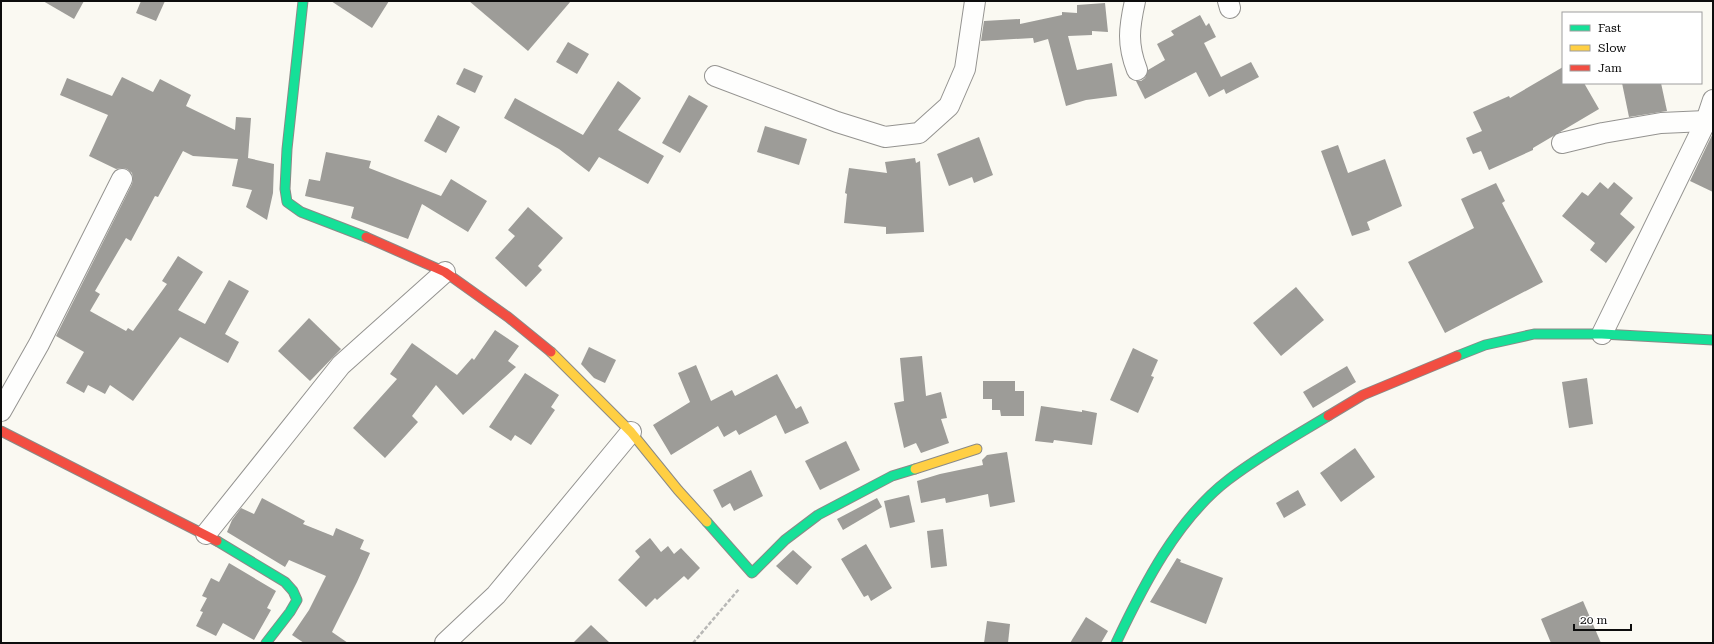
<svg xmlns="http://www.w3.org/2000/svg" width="1714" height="644" viewBox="0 0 1714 644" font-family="'Roboto Serif',serif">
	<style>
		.building { fill: #9d9c98 }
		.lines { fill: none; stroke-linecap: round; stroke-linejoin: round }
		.street-casing { stroke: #949390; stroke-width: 22 }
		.fast-casing { stroke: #8a8a87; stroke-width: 11 }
		.slow-casing { stroke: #8a8a87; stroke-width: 11 }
		.jam-casing { stroke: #8a8a87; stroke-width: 11 }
		.path { stroke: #b8b8b6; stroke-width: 2.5; stroke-dasharray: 4 2; stroke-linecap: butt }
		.street { stroke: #fefefd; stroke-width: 20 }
		.fast { stroke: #16e098; stroke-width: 9 }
		.slow { stroke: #ffcf43; stroke-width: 9 }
		.jam { stroke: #f24e42; stroke-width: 9 }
	</style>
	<rect width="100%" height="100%" fill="#faf9f2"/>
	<g class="building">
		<polygon points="43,1 84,1 74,19"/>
		<polygon points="141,1 165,1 156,21 136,13"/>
		<polygon points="331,1 389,1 372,28"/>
		<polygon points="469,1 571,1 528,51"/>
		<polygon points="1105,3 1108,32 1092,31 1092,35 1068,36 1077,70 1112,63 1117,96 1086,100 1066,106 1048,39 1034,43 1033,38 981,41 984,21 1020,19 1020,24 1062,15 1062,12 1077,13 1077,5"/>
		<polygon points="1200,15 1206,26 1209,23 1216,37 1204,43 1221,77 1251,62 1259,77 1226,94 1224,89 1209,97 1196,72 1145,99 1136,81 1141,81 1145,78 1148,70 1165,60 1157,44 1174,35 1171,31"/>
		<polygon points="568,42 589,54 577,74 556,62"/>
		<polygon points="1563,67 1563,83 1584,83 1599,109 1533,148 1533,150 1489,170 1481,151 1473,154 1466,138 1482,131 1473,112 1509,96 1510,98"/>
		<polygon points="464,68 483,76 475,93 456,84"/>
		<polygon points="122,77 153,92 160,79 191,95 186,106 235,130 236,117 251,118 248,158 274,164 273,193 267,220 246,207 252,190 232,186 238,159 193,156 183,151 158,197 155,196 131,241 126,238 95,291 100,294 90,311 126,331 128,328 133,331 167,284 162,281 178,256 203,272 178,310 205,324 229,280 249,291 225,334 239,342 228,363 180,337 133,401 110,385 105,394 88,385 84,393 66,383 84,352 56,336 132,184 133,179 132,173 127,169 122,168 116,169 89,156 108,115 60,95 67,78 112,96"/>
		<polygon points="618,81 641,98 618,130 664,156 648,184 599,157 589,172 559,149 504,118 515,98 583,135"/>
		<polygon points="1622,83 1661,83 1667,111 1629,117"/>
		<polygon points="689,95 708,106 680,153 662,143"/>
		<polygon points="438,115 460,127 446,153 424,141"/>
		<polygon points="765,126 807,139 799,165 757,152"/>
		<polygon points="1713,133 1713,192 1690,181"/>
		<polygon points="979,137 993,175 974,183 972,177 949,186 937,154"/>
		<polygon points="1338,145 1348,173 1385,159 1402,206 1367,222 1370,230 1352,236 1321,151"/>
		<polygon points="326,152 371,161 369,168 441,196 451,179 487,201 468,232 422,204 408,239 351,218 354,207 305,196 309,179 320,181"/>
		<polygon points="915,158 916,163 920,161 924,232 886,234 886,227 844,223 847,194 845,193 849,168 887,173 885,162"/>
		<polygon points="1600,182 1608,189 1614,182 1633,198 1620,214 1635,227 1606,263 1590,250 1595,243 1562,216 1582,192 1588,196"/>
		<polygon points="1496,183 1505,201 1502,203 1543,282 1445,333 1408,262 1474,228 1461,199"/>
		<polygon points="528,207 563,238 538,266 542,270 526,287 495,258 515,236 508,230"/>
		<polygon points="1296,287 1324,320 1281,356 1253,323"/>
		<polygon points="309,318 341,349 310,381 278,351"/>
		<polygon points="495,330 519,346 508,361 516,367 463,415 436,385 412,416 418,422 385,458 353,428 397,379 390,374 412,343 457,375 472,358 474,360"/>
		<polygon points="589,347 616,360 605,383 594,378 581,364"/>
		<polygon points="1133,348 1158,360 1151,376 1154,377 1138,413 1110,400"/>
		<polygon points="922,356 926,396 941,392 947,418 941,419 949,443 921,453 916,443 904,448 894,403 904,401 900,358"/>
		<polygon points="696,365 711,401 732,390 735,396 777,374 796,409 801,406 809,423 785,434 776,415 739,435 736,430 724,437 718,426 671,455 653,425 690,402 678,373"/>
		<polygon points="1347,366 1356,382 1313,408 1303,392"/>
		<polygon points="525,373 559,395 551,407 555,410 531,445 515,435 511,441 489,427"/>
		<polygon points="1587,378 1593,424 1569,428 1562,382"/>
		<polygon points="983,381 1015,381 1015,391 1024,391 1024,416 1001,416 1000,410 992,410 992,399 983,399"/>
		<polygon points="1041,406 1082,412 1082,410 1097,413 1092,445 1054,440 1053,443 1035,441"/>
		<polygon points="846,441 860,470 820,490 805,461"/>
		<polygon points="1355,448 1375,477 1341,502 1320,473"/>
		<polygon points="1007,452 1015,502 990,507 988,494 946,503 945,498 921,503 917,481 940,474 983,465 982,460 987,455"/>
		<polygon points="751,470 763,496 734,511 730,503 722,508 713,490"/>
		<polygon points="1298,490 1306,505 1284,518 1276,503"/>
		<polygon points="909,495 915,522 890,528 884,501"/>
		<polygon points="262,498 305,521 303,524 333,536 336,528 364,540 360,549 370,553 357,582 332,632 348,643 304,643 292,635 309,610 326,576 289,560 285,567 227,532 232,520 241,508 254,514"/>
		<polygon points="877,498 882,507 843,530 837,519"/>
		<polygon points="943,529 947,566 931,568 927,531"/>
		<polygon points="650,538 661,552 668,546 674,554 681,548 700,568 688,580 684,576 657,600 655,598 646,607 618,580 640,557 635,551"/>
		<polygon points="866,544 892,588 871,601 868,595 864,597 841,559"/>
		<polygon points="793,550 812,567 797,585 776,566"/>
		<polygon points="1177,558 1181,560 1180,562 1223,578 1206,624 1150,602"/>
		<polygon points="229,563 276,591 267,608 271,610 254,640 223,623 216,636 196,626 203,612 200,611 207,598 202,596 211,578 219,582"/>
		<polygon points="1583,601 1601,643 1551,643 1541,619"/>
		<polygon points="1086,617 1108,631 1101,643 1070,643"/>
		<polygon points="987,621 1010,624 1008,643 984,643"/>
		<polygon points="591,625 610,643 573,643"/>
	</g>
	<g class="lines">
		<defs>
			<g id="street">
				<path d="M 1135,1 C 1129,28 1127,44 1137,70"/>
				<polyline points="1228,1 1230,8"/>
				<polyline points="715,76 837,122 885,137 919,133 949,106 965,69 975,1"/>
				<polyline points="1562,143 1603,133 1661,123 1706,121"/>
				<polyline points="1602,334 1706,121 1713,100"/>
				<polyline points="1,411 39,344 122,179"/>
				<polyline points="206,534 341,365 445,272"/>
				<polyline points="445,643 496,595 631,432"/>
			</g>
			<g id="fast">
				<polyline points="303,1 287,149 285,189 287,202 301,212 366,237"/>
				<polyline points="1457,356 1485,345 1534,334 1602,334 1713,340"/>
				<polyline points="707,522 752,573 785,540 818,515 892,476 915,469"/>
				<polyline points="217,541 285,582 293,591 297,600 290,612 266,643"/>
				<path d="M 1116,643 C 1143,586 1177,519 1228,480 C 1259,456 1295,436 1328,416"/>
			</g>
			<g id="slow">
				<polyline points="551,352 631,432 678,490 707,522"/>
				<polyline points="915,469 977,449"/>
			</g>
			<g id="jam">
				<polyline points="366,237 445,272 508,317 551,352"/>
				<polyline points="1328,416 1363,395 1457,356"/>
				<polyline points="1,431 217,541"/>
			</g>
		</defs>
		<use href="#street" class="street-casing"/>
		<use href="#fast" class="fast-casing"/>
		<use href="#slow" class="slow-casing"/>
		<use href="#jam" class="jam-casing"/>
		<polyline class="path" points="693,643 739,589"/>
		<use href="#street" class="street"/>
		<use href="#fast" class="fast"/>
		<use href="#slow" class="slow"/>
		<use href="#jam" class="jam"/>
	</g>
	<rect width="1714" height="644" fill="none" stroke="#0d0d0d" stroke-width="4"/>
	<rect x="1562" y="12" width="140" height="72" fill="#ffffff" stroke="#9e9e9e"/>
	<rect x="1570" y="25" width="20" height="6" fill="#16e098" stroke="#9e9e9e"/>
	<text x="1598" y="32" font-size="12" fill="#0d0d0d">Fast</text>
	<rect x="1570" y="45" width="20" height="6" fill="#ffcf43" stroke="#9e9e9e"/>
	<text x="1598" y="52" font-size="12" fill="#0d0d0d">Slow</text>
	<rect x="1570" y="65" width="20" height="6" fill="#f24e42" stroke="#9e9e9e"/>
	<text x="1598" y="72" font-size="12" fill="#0d0d0d">Jam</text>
	<path d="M1574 624v6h57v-6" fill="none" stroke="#0d0d0d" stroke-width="2"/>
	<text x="1580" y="624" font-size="12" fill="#0d0d0d" stroke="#ffffff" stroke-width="3" paint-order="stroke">20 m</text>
</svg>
